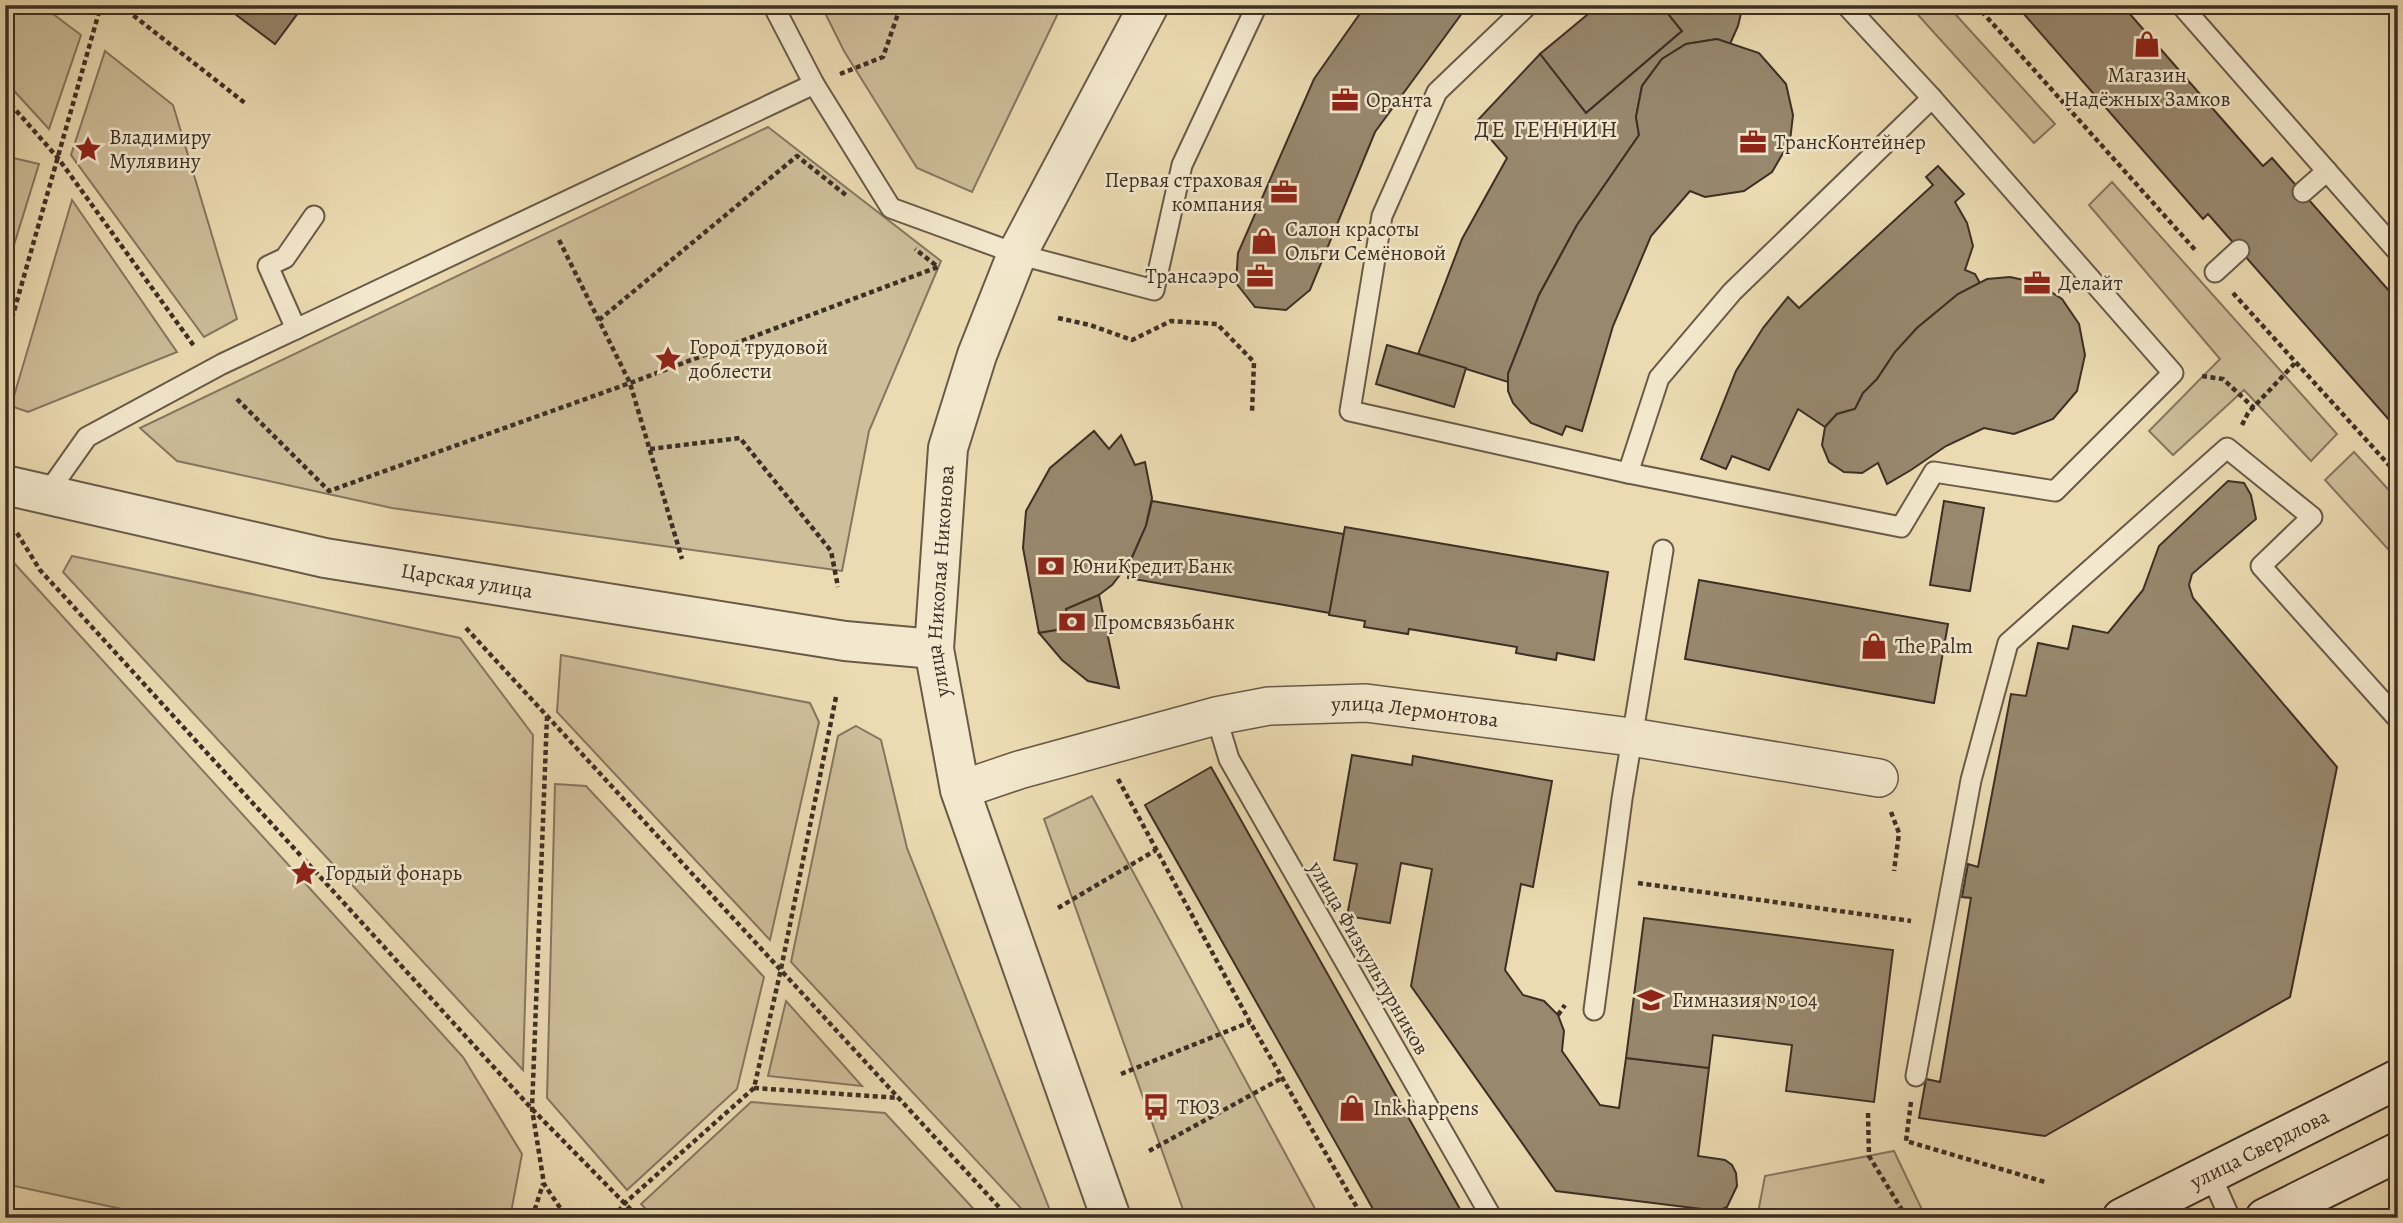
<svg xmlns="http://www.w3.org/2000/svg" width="2403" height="1223" viewBox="0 0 2403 1223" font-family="Alegreya,serif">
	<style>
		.green { fill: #cebe9a; stroke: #867660; stroke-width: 2 }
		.building { fill: #98886e; stroke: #3d2f25; stroke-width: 2 }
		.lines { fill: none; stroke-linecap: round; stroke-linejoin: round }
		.service-casing { stroke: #695a48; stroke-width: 23 }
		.minor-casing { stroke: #695a48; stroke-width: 40 }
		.tertiary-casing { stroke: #695a48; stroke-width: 42 }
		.secondary-casing { stroke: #3d2f25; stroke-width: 42 }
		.path { stroke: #3d2f25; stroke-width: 4.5; stroke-dasharray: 5 3.5; stroke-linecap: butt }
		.service { stroke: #f3e8cd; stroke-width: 19 }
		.minor { stroke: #f3e8cd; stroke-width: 37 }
		.tertiary { stroke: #f3e8cd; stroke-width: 38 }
		.secondary { stroke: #f3e8cd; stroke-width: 38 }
		.labels { text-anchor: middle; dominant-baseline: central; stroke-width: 5; stroke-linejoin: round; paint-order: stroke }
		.poi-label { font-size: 21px; fill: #3d2f25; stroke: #f3e8cd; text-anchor: start }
		.street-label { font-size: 21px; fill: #3d2f25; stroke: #f3e8cd }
		.neighbourhood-label { font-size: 23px; letter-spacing: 2px; fill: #3d2f25; stroke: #f3e8cd }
	</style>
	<rect width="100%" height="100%" fill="#ecdbb2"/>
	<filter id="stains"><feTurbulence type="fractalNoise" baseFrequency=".00286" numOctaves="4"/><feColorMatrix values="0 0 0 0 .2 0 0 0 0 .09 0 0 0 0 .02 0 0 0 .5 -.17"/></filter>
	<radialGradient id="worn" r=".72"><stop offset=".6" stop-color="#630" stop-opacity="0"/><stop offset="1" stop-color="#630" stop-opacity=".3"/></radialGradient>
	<g class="green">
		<polygon points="5,5 41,5 81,35 49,129 5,81"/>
		<polygon points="821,5 1062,5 972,192 917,168 844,51"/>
		<polygon points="1909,5 1947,5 2055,124 2034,143"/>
		<polygon points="105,51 173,105 237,319 204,337 71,155"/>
		<polygon points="768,127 941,261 869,431 842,571 392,508 177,461 140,428"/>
		<polygon points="5,156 39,164 5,274"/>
		<polygon points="2112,182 2337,434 2311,461 2244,390 2173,455 2149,431 2220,359 2089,205"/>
		<polygon points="72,200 177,352 28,412 11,406"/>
		<polygon points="2354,452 2398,500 2398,560 2325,480"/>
		<polygon points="5,553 463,1057 522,1154 510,1218 164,1218 5,1184"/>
		<polygon points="72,556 460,638 533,735 523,1070 63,572"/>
		<polygon points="561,655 810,703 819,722 770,940 557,712"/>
		<polygon points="856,726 881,740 907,848 1053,1218 1030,1218 791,962 838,736"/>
		<polygon points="555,784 586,786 764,977 737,1089 627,1190 547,1098"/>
		<polygon points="1092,796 1320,1218 1186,1218 1044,819"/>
		<polygon points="786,1001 862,1086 768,1076"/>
		<polygon points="751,1102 885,1113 982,1218 654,1218 641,1204"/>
		<polygon points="1894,1151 1926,1218 1757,1218 1765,1176"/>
	</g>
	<g class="building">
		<polygon points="223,5 304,5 275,44"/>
		<polygon points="1366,5 1468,5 1375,132 1310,290 1286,310 1255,307 1236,283 1238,253 1314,79"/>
		<polygon points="1599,5 1661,5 1682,31 1586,113 1540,54"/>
		<polygon points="1661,5 1743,5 1738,26 1730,44 1717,39 1686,44 1662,59 1642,86 1636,117 1639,135 1577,225 1539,295 1508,374 1508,382 1418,354 1462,239 1507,158 1476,122 1540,54 1586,113 1682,31"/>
		<polygon points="2016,5 2122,5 2263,166 2272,158 2398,301 2398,430 2208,214 2203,219"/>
		<polygon points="1717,39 1759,53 1786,84 1793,115 1790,141 1772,172 1744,191 1705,197 1690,191 1651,236 1613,326 1582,431 1566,426 1562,435 1531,423 1513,403 1508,391 1508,374 1539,295 1577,225 1639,135 1636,117 1642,86 1662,59 1686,44"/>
		<polygon points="1938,166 1964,194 1955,202 1967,223 1973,246 1965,270 1975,274 1980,283 1958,294 1917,328 1895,352 1877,379 1863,393 1855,409 1837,414 1825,427 1798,409 1769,470 1732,456 1726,469 1701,459 1736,371 1763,328 1788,297 1799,308 1933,185 1926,177"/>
		<polygon points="2010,277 2037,283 2062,299 2079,324 2085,355 2077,391 2053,419 2014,434 1984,428 1946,446 1911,470 1887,484 1878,463 1862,473 1844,472 1829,462 1822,445 1825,427 1837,414 1855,409 1863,393 1877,379 1895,352 1917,328 1958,294 1987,279"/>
		<polygon points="1387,345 1466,368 1454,407 1376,384"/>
		<polygon points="1094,431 1109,449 1121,435 1135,465 1145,462 1152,498 1146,526 1130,562 1112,585 1099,595 1066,609 1069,628 1039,633 1023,548 1026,511 1050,468"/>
		<polygon points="2228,481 2244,483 2251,495 2256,519 2192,574 2189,585 2193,598 2337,767 2290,997 2045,1136 1919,1118 1926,1079 1940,1082 1971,898 1962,897 1968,864 1978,867 2011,694 2026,696 2038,643 2068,649 2073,626 2108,633 2143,590 2159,546"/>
		<polygon points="1152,501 1344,534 1330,613 1128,578 1130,562 1146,526"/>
		<polygon points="1944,501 1984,508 1970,591 1930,585"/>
		<polygon points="1345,527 1608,572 1594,660 1557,653 1556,660 1516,653 1517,647 1409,629 1408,634 1364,627 1365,621 1329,615"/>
		<polygon points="1699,580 1948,624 1934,703 1685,659"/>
		<polygon points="1099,595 1119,688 1088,681 1062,660 1039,633 1069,628 1066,609"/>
		<polygon points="1352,755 1412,765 1413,756 1552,781 1533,887 1521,884 1505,970 1523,995 1544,1001 1558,1015 1564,1031 1562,1051 1600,1105 1619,1108 1626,1058 1709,1068 1698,1156 1725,1160 1732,1165 1736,1173 1737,1186 1727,1207 1718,1211 1556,1191 1411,986 1432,869 1401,863 1390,923 1347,916 1357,864 1334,860"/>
		<polygon points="1211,767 1465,1218 1378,1218 1341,1152 1145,805"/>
		<polygon points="1644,918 1893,950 1874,1102 1786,1091 1792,1045 1713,1035 1709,1068 1626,1058"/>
	</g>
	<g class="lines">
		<defs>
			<g id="service">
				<polyline points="773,5 814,84 891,208 1017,254 1154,290 1182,165 1257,5"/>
				<polyline points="1528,5 1437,92 1382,216 1350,411 1628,473 1901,527 1934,472 2055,491 2173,373 1932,98 1846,5"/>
				<polyline points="2181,5 2398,252"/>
				<polyline points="2303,192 2327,171"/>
				<polyline points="2215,272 2239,250"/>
				<polyline points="296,329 268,266 285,258 314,216"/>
				<polyline points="1628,473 1659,378 1732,292 1932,98"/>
				<polyline points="46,495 87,437 222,364 814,84"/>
				<polyline points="1216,716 1229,759 1492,1218"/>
				<polyline points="1594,1010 1622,799 1663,550"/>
				<polyline points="1916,1076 1971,780 2008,643 2227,448 2312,517 2261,566 2398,719"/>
				<polyline points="2210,1173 2230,1218"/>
			</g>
			<g id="minor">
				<path id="s1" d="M 960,790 L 1019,770 L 1216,716 L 1269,706 L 1366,703 L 1631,737 L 1879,778"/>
			</g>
			<g id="tertiary">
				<path id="s2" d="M 5,485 L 325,558 L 845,641 L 934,649"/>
				<path id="s3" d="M 1111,1218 L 960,790 L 934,649 L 948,448 L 977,355 L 1017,254 L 1149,5"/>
			</g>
			<g id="secondary">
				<path id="s4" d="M 2122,1218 L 2398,1079"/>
				<polyline points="2265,1218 2398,1152"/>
			</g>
		</defs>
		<use href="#service" class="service-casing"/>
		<use href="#minor" class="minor-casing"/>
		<use href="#tertiary" class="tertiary-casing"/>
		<use href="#secondary" class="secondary-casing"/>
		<g class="path">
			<polyline points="120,5 245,103"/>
			<polyline points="1976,5 2197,252"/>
			<polyline points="840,74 883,57 901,5"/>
			<polyline points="5,98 58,158 194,346"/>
			<polyline points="559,240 630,383 682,559"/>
			<polyline points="2233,293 2398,475"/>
			<polyline points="1058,318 1090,325 1132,340 1171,321 1217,324 1254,362 1252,412"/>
			<polyline points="599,320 797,156 847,196"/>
			<polyline points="5,343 101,5"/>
			<polyline points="2202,376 2223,379 2254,408"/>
			<polyline points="237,399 329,491 630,383 938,267 915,249"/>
			<polyline points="2242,425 2248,413 2296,362"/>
			<polyline points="650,449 740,438 831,551 838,587"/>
			<polyline points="17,533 40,570 532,1109 639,1218"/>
			<polyline points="466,628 1009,1218"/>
			<polyline points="547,716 532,1109 544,1184 567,1218"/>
			<polyline points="1118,779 1250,1022 1363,1218"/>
			<polyline points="1891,812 1899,833 1894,871"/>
			<polyline points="1638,883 1911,921"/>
			<polyline points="1058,908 1156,850"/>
			<polyline points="1558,1015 1565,1005"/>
			<polyline points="1121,1074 1250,1022"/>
			<polyline points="754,1088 899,1098"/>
			<polyline points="1911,1102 1906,1141 2045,1182"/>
			<polyline points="1868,1113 1869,1156 1907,1218"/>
			<polyline points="1149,1151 1282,1078"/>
			<polyline points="532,1218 543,1184"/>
			<polyline points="613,1218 626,1202 754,1088 781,969 836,697"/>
		</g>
		<use href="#service" class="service"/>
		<use href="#minor" class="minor"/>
		<use href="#tertiary" class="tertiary"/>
		<use href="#secondary" class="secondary"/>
	</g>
	<defs>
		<symbol id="shop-bare" viewBox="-9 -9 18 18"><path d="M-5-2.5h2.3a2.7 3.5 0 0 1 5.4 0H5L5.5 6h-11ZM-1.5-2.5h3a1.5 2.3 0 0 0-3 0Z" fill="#8f2418" stroke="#f3e8cd" stroke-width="2.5" paint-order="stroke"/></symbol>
		<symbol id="office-bare" viewBox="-9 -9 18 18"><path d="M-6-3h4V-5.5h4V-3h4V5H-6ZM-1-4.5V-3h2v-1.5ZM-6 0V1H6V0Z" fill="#8f2418" stroke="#f3e8cd" stroke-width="2.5" paint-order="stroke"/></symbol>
		<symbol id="sight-bare" viewBox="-9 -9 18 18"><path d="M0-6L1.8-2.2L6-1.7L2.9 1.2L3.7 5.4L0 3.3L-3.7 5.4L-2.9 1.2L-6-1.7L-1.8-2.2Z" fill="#8f2418" stroke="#f3e8cd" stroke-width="2.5" paint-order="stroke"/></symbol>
		<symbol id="bank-bare" viewBox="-9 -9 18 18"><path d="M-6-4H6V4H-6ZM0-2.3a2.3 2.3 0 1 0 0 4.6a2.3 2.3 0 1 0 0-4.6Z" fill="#8f2418" stroke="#f3e8cd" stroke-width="2.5" paint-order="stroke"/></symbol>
		<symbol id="school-bare" viewBox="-9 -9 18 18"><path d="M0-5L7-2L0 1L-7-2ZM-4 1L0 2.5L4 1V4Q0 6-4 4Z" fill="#8f2418" stroke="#f3e8cd" stroke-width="2.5" paint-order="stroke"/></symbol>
		<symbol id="bus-bare" viewBox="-9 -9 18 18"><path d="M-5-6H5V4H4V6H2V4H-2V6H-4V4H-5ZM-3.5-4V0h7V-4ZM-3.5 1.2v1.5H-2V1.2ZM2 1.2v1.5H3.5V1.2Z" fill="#8f2418" stroke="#f3e8cd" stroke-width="2.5" paint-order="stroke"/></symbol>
	</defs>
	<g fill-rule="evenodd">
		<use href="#shop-bare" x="2128" y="25" width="38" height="38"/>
		<use href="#office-bare" x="1326" y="81" width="38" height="38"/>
		<use href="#office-bare" x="1734" y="123" width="38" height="38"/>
		<use href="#sight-bare" x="69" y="130" width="38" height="38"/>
		<use href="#office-bare" x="1265" y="173" width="38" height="38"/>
		<use href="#shop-bare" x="1245" y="222" width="38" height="38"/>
		<use href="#office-bare" x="1241" y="257" width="38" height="38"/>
		<use href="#office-bare" x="2018" y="264" width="38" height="38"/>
		<use href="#sight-bare" x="649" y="340" width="38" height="38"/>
		<use href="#bank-bare" x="1032" y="547" width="38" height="38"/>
		<use href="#bank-bare" x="1053" y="603" width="38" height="38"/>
		<use href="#shop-bare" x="1855" y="627" width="38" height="38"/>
		<use href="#sight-bare" x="285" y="854" width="38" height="38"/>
		<use href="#school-bare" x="1632" y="981" width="38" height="38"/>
		<use href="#bus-bare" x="1137" y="1088" width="38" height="38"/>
		<use href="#shop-bare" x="1333" y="1089" width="38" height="38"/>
	</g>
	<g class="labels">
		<g class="poi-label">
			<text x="2147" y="75" text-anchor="middle">Магазин<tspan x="2147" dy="24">Надёжных Замков</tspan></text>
			<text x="1366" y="100">Оранта</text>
			<text x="109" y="137">Владимиру<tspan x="109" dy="24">Мулявину</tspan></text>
			<text x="1774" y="142">ТрансКонтейнер</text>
			<text x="1263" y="180" text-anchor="end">Первая страховая<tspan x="1263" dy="24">компания</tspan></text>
			<text x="1285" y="229">Салон красоты<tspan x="1285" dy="24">Ольги Семёновой</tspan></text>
			<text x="1239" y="276" text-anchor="end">Трансаэро</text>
			<text x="2058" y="283">Делайт</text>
			<text x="689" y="347">Город трудовой<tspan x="689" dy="24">доблести</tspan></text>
			<text x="1072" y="566">ЮниКредит Банк</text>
			<text x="1093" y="622">Промсвязьбанк</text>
			<text x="1895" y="646">The Palm</text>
			<text x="325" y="873">Гордый фонарь</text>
			<text x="1672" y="1000">Гимназия № 104</text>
			<text x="1177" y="1107">ТЮЗ</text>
			<text x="1373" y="1108">Ink happens</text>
		</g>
		<g class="street-label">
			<text stroke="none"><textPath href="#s2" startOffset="472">Царская улица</textPath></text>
			<text stroke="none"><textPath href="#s3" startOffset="665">улица Николая Никонова</textPath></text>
			<text stroke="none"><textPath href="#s1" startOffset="467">улица Лермонтова</textPath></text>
			<text transform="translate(1369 958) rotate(60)">улица Физкультурников</text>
			<text stroke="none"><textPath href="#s4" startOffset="154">улица Свердлова</textPath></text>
		</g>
		<g class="neighbourhood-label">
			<text x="1547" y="129">ДЕ ГЕННИН</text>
		</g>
	</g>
	<rect width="2403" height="1223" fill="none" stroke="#ecdbb2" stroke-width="28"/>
	<rect x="7" y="7" width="2389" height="1209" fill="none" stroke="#3d2f25" stroke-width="3.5"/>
	<rect x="14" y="14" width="2375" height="1195" fill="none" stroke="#3d2f25" stroke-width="2"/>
	<rect width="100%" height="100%" filter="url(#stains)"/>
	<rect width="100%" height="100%" fill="url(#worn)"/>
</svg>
